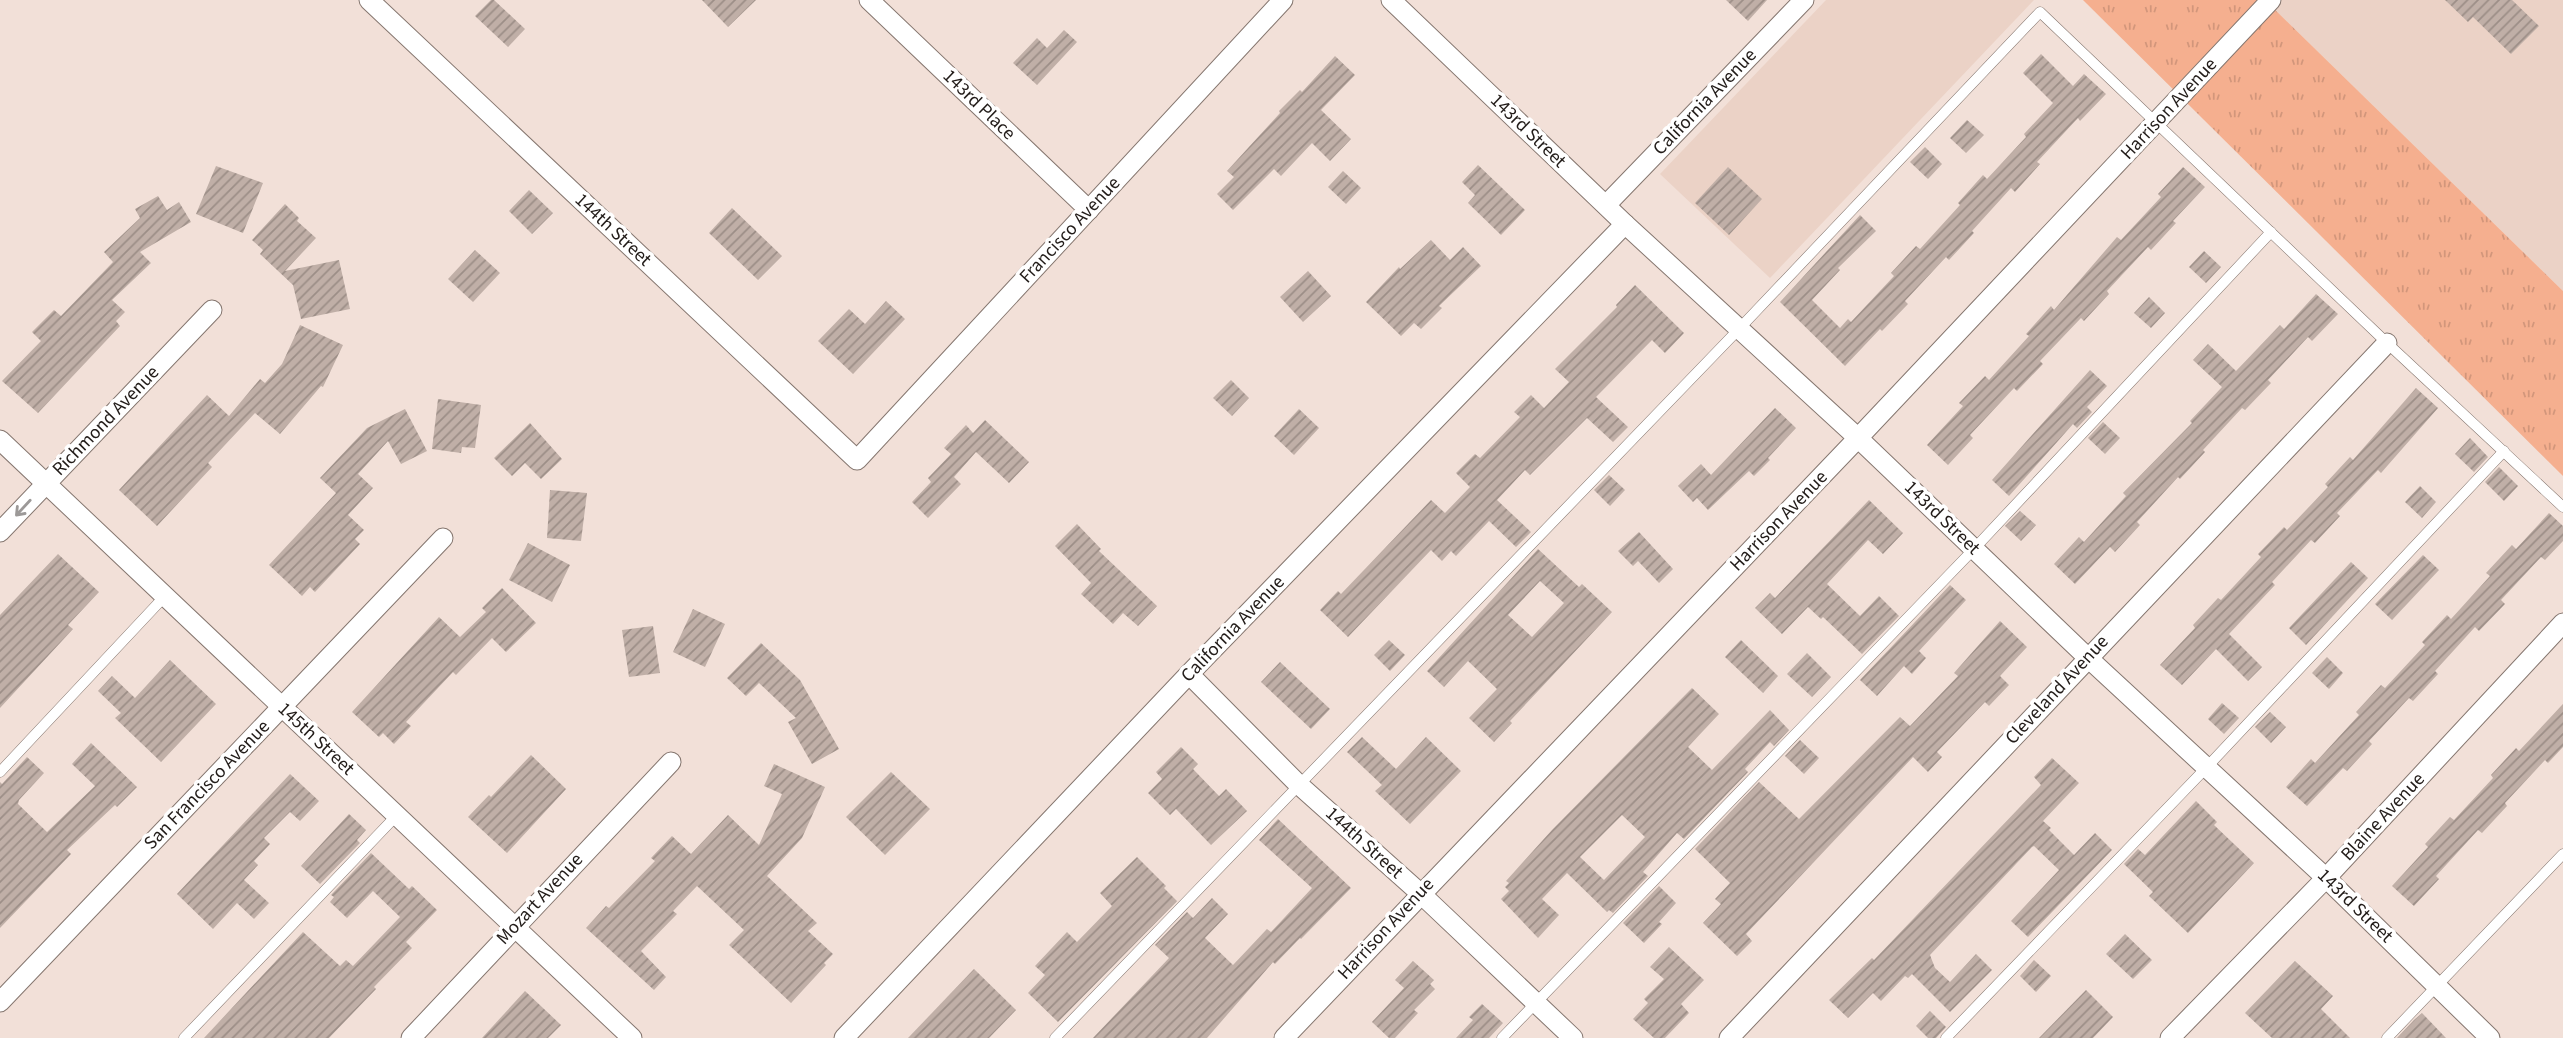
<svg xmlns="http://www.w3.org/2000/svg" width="2563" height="1038" viewBox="0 0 2563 1038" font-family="'Source Sans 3',sans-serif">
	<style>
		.built { fill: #ebd2c6 }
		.grass { fill: url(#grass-tufts) }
		.building { fill: url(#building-hatch); fill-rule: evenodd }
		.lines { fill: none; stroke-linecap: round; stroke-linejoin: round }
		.service-casing { stroke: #85766f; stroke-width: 11 }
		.minor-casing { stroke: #85766f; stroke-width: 21 }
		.service { stroke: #fff; stroke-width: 10 }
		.minor { stroke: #fff; stroke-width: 19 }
		.oneway { stroke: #9c9998 }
		.labels { text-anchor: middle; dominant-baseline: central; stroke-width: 7; stroke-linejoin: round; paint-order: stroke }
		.street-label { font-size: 19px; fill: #221c19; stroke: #fff }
	</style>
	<defs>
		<pattern id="grass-tufts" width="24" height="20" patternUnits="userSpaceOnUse" patternTransform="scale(1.75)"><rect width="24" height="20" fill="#f5af8f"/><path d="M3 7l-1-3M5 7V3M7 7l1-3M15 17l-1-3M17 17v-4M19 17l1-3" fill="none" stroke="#d2967b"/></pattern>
		<pattern id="building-hatch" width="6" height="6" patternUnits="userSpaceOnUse" patternTransform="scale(1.75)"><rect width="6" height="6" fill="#c0afa7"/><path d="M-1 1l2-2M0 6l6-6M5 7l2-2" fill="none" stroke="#9c8e87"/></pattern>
	</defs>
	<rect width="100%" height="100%" fill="#f2e0d8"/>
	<g class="built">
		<polygon points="1826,0 2034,0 1770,278 1660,174"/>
		<polygon points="2265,0 2563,0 2563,291"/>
	</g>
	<polygon class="grass" points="2083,0 2265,0 2563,291 2563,476"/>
	<g class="building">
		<polygon points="491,0 494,0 525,29 508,47 475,16"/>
		<polygon points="702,0 756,0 728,27"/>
		<polygon points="1726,0 1767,0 1748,21"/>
		<polygon points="2445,0 2512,0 2539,26 2511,54 2473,17 2468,22"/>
		<polygon points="1064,30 1077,42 1037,85 1013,63 1037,38 1047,48"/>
		<polygon points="2041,54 2073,86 2084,74 2106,94 2080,121 2078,118 2037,162 2040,164 2015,192 2011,188 1972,231 1974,233 1949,260 1946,257 1905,301 1908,304 1882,331 1880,329 1845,366 1780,302 1860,215 1876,231 1838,268 1840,270 1812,300 1840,328 1848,319 1851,322 1894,276 1891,273 1916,246 1920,249 1960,205 1958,203 1983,175 1987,179 2026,137 2024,134 2053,103 2023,73"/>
		<polygon points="1335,56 1355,75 1321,110 1351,139 1330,161 1312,143 1281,176 1274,169 1233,210 1217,194 1234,177 1227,171 1280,113 1279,111 1300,90 1302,92"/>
		<polygon points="1967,120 1984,135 1966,153 1950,138"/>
		<polygon points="1925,147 1942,164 1928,179 1910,162"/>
		<polygon points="1478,165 1525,210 1501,235 1468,203 1475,195 1462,182"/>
		<polygon points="216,166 263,183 243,233 196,214"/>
		<polygon points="1728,167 1762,199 1729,235 1695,203"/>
		<polygon points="2183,167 2205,187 2173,221 2176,223 2151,250 2148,247 2107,291 2109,294 2084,321 2081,318 2040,361 2043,364 2017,391 2014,388 1970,435 1973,438 1948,465 1927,445 1963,406 1959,403 1985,376 1989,380 2029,336 2026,334 2051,306 2054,310 2117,237 2121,240 2161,197 2158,194"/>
		<polygon points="1343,171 1361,188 1346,204 1328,187"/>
		<polygon points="529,190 553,213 532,234 509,211"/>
		<polygon points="158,196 167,210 179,202 191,222 140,252 151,263 112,300 125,312 116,321 120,326 38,413 2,381 41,341 32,332 54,310 61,316 113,262 104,252 140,218 135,209"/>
		<polygon points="285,204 299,218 297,221 316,238 285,271 339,260 350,309 301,319 293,285 260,254 263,250 252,240"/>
		<polygon points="732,208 782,256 758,280 709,233"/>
		<polygon points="1431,240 1450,260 1463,247 1481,266 1439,306 1442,308 1421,329 1414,323 1401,336 1366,302 1399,267 1400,269"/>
		<polygon points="475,250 500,273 473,302 448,279"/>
		<polygon points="2204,251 2221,267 2206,283 2189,267"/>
		<polygon points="1308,271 1331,296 1303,322 1280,297"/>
		<polygon points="1635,285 1684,333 1665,353 1652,340 1596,397 1628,427 1613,442 1587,418 1530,475 1525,470 1497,500 1531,532 1516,547 1489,521 1456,556 1451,551 1442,561 1431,550 1348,637 1320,610 1338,591 1341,594 1431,500 1445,513 1470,487 1456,473 1475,454 1480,458 1520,417 1514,412 1531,395 1544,408 1569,382 1555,369 1617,307 1616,305"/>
		<polygon points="2316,294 2338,314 2312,341 2308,337 2268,380 2271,383 2245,410 2242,408 2203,450 2205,452 2180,479 2178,477 2137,522 2140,525 2115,552 2110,547 2075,584 2054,564 2079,537 2084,542 2126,496 2123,493 2192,423 2190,421 2222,387 2193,360 2208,344 2236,371 2280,325 2284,329"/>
		<polygon points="2149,297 2165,313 2151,328 2134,313"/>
		<polygon points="886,301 905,319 853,374 818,341 849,309 865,324"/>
		<polygon points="300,325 343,345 323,387 321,386 280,434 255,413 208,463 212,467 157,526 119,490 207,395 229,416 260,379 265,383 282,364"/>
		<polygon points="2090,370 2107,386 2087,407 2092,412 2077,428 2073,424 2009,496 1992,480"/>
		<polygon points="1231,380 1249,398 1232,416 1213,398"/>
		<polygon points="2416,388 2438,408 2381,473 2378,470 2337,513 2340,516 2315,543 2311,540 2272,582 2275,585 2229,634 2262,667 2248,681 2216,649 2182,685 2160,665 2195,628 2193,625 2218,598 2221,600 2261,557 2258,554 2284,527 2287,530 2328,487 2325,484 2350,457 2353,460"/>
		<polygon points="438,399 481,405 475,448 462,447 461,453 432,449"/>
		<polygon points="1775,408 1796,428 1768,458 1770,460 1754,476 1749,471 1708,510 1697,498 1693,502 1678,486 1701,464 1711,475"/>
		<polygon points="405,409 427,451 401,464 388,441 358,474 373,488 348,515 364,530 355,539 360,544 315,592 310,587 302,596 269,565 336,493 320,478 367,428"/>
		<polygon points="1299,409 1319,428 1294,455 1274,436"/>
		<polygon points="985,420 1029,462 1009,483 976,452 954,477 961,484 928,518 912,502 931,482 928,478 951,454 944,448 966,425 973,433"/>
		<polygon points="2103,422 2120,438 2105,454 2088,438"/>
		<polygon points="530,423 562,459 541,479 525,463 512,476 494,458"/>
		<polygon points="2470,438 2488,457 2474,472 2455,454"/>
		<polygon points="2499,467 2518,486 2504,501 2485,482"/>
		<polygon points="1609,475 1625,490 1610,506 1594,490"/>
		<polygon points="2420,486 2436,502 2422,518 2405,502"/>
		<polygon points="550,490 587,493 581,541 547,538"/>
		<polygon points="1869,500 1903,533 1883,554 1868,540 1827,584 1860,616 1879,596 1899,616 1862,654 1823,617 1821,619 1808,607 1782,634 1755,608 1770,593 1775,598"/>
		<polygon points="2020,511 2036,525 2021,541 2005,526"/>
		<polygon points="2549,513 2563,526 2563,541 2545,560 2541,557 2501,600 2505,604 2479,631 2475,627 2435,671 2438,674 2413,701 2409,698 2369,741 2372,744 2347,771 2343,768 2307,806 2286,787 2311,759 2315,763 2359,715 2356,712 2381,685 2385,688 2425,645 2422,642 2447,615 2451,619 2490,576 2486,573 2512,545 2516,549"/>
		<polygon points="1077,524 1101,549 1099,551 1157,606 1138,626 1123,613 1113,624 1081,594 1091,583 1055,546"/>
		<polygon points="1639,532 1673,569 1659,583 1638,561 1633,566 1618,551"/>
		<polygon points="528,543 570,565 552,602 509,580"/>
		<path d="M 1538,549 L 1579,587 L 1582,584 L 1612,612 L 1510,721 L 1512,723 L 1494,742 L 1469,718 L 1497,689 L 1468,661 L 1444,687 L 1427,671 ZM 1540,581 L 1564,603 L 1532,637 L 1508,615 Z"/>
		<polygon points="58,554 99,592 68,625 73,629 0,708 0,615"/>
		<polygon points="2423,555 2439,570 2392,620 2375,604"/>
		<polygon points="2351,562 2368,578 2306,645 2289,628"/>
		<polygon points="1950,585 1966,600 1919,651 1926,658 1912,674 1904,666 1877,696 1860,680"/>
		<polygon points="502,588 536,623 506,652 492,638 456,675 453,672 406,722 411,726 394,744 383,733 379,737 352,712 439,617 460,637 486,612 482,608"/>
		<polygon points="693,609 725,624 705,667 673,652"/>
		<polygon points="2000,621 2027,647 2000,676 2009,685 1989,706 1985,702 1937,752 1942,757 1928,772 1913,757 1746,934 1752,941 1737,956 1703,923 1721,904 1715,899 1730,883 1695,849 1759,782 1799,819 1900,717 1910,726 1958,676 1954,673"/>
		<polygon points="653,626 660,673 629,677 622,630"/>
		<polygon points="1389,640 1405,655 1390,671 1374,655"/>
		<polygon points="1741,640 1778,676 1763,693 1725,657"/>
		<polygon points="761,643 800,680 839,749 812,764 788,722 796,718 759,683 746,696 727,678"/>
		<polygon points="1807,653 1831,677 1812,697 1787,674"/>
		<polygon points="2327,657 2343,673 2329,689 2312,673"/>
		<polygon points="170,660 216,704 161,762 115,718 121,713 98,691 112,676 135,698"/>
		<polygon points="1280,662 1330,709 1311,729 1261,682"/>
		<path d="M 1692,688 L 1719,714 L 1688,747 L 1712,770 L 1770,710 L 1789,730 L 1774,746 L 1770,742 L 1745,769 L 1748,772 L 1684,839 L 1677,833 L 1643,872 L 1648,876 L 1613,913 L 1609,910 L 1607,912 L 1567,873 L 1542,899 L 1559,915 L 1538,938 L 1501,899 L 1509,891 L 1505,887 L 1509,883 L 1506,881 L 1552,830 ZM 1622,815 L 1645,837 L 1604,880 L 1580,857 Z"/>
		<polygon points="2222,703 2239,718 2224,734 2208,719"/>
		<polygon points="2563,704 2563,747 2548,763 2545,760 2505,803 2507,806 2482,833 2478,830 2436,876 2439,879 2414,906 2392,886 2428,847 2425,844 2450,817 2454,820 2493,778 2491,775 2516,748 2519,751"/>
		<polygon points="2270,712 2286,727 2271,743 2255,727"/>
		<polygon points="1362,737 1396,769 1426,737 1461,771 1410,824 1375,791 1382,785 1347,752"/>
		<polygon points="1800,740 1819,758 1804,774 1785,756"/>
		<polygon points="91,743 137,787 117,807 115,805 67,850 71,854 0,928 0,782 2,784 27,757 44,773 19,800 18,804 47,832 95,786 72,764"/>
		<polygon points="1181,747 1198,764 1193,769 1219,796 1226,789 1247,811 1211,845 1176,809 1170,815 1148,793 1162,779 1156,772"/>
		<polygon points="531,755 566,789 507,853 468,817 489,795 491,797"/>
		<polygon points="2052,758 2079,783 2043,821 2051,828 2049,830 2074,855 2095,833 2112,850 2028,937 2011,921 2059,870 2034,846 2032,847 1930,955 1935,968 1950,982 1976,954 1992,970 1950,1012 1912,974 1908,978 1905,976 1881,1001 1873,993 1848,1018 1829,1000 1872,958 1874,960 2041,785 2034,777"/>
		<polygon points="774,764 825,787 802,838 767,876 817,923 808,931 833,954 824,963 826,965 791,1003 729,945 744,930 697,886 673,911 677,914 641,951 666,977 654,990 586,928 606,906 609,908 655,861 651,858 672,836 691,854 728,815 759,845 782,794 764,786"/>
		<polygon points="891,772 930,809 885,855 846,817"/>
		<polygon points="290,774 319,801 300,821 290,812 264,838 270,844 254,861 258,865 244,880 269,903 254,919 237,903 213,929 177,894"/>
		<polygon points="2196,801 2217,822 2214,825 2254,863 2188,933 2149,896 2153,892 2124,864 2138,849 2145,855"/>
		<polygon points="349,814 366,830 357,840 360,843 320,884 301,866"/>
		<polygon points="1278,819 1351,888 1301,939 1300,938 1275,964 1273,962 1207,1038 1093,1038 1169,958 1155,945 1187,912 1193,918 1212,898 1228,914 1205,938 1233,965 1267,929 1271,932 1312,888 1259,840"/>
		<polygon points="371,853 409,889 412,886 437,910 406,942 412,948 374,987 376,989 329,1038 204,1038 303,932 340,966 346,960 353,966 400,917 373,891 347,918 330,902 334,897 331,895"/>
		<polygon points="1137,857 1166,886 1164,888 1177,901 1058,1022 1028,993 1045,975 1035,966 1067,932 1077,942 1112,906 1100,893"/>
		<polygon points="1659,886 1676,903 1659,922 1662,924 1644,943 1623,923"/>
		<polygon points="2125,934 2152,960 2133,979 2106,954"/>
		<polygon points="1669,947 1704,980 1681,1004 1689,1013 1665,1038 1654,1038 1633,1019 1648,1003 1644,999 1664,979 1650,967"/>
		<polygon points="2034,960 2051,976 2036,992 2020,976"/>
		<polygon points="1413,961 1434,980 1430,984 1435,989 1414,1010 1418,1013 1395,1038 1389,1038 1372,1022 1404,988 1395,980"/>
		<polygon points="2295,961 2333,996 2321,1009 2350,1038 2272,1038 2245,1013"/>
		<polygon points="974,969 1016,1010 989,1038 908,1038"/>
		<polygon points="2086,990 2113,1017 2093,1038 2039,1038"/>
		<polygon points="525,991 561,1025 548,1038 482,1038"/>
		<polygon points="1482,1004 1503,1023 1489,1038 1456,1038 1473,1020 1469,1017"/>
		<polygon points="1930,1011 1946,1027 1936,1038 1928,1038 1916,1026"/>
		<polygon points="2422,1013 2446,1038 2397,1038 2414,1020"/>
	</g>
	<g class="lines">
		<defs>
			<g id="service">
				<polyline points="0,772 165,596"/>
				<polyline points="184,1038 397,815"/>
				<polyline points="1055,1038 1739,329 2040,12 2387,343 2563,507"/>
				<polyline points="1502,1038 1974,549 2271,232"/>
				<polyline points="1946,1038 2206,768 2504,451"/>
				<polyline points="2387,1038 2563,854"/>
			</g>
			<g id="minor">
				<polyline points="369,0 857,460 1283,0"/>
				<polyline points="869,0 1089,210"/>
				<polyline points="1391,0 1625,224 1858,438 2087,657 2326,878 2490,1038"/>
				<polyline points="1606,205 1804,0"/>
				<polyline points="0,440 632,1038"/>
				<polyline points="0,532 212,310"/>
				<polyline points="1189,674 1298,784 1420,893 1573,1038"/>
				<polyline points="0,1002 443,538"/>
				<polyline points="411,1038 671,762"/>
				<polyline points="844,1038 1189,674 1625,224"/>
				<polyline points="1284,1038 1858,438 2271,0"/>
				<polyline points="1729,1038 2387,343"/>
				<polyline points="2170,1038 2326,878 2563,623"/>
			</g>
		</defs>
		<use href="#service" class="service-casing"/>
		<use href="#minor" class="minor-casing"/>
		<use href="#service" class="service"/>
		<use href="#minor" class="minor"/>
	</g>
	<defs><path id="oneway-shaft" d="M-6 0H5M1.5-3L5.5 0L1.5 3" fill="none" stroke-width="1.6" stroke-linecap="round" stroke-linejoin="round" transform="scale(1.75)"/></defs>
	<use class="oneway" href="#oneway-shaft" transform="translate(23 508) rotate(133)"/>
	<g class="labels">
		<g class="street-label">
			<text transform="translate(1705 102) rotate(-46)">California Avenue</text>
			<text transform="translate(979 105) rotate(44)">143rd Place</text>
			<text transform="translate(2169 109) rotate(-47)">Harrison Avenue</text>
			<text transform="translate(1528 131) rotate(44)">143rd Street</text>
			<text transform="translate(613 230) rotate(43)">144th Street</text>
			<text transform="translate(1070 230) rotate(-47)">Francisco Avenue</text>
			<text transform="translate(106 421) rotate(-46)">Richmond Avenue</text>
			<text transform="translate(1942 518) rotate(44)">143rd Street</text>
			<text transform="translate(1779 521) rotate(-46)">Harrison Avenue</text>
			<text transform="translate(1233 629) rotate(-46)">California Avenue</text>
			<text transform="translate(2057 690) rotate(-47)">Cleveland Avenue</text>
			<text transform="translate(316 739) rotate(43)">145th Street</text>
			<text transform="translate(207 785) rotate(-46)">San Francisco Avenue</text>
			<text transform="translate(2383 817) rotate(-47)">Blaine Avenue</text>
			<text transform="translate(1364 843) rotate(42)">144th Street</text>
			<text transform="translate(540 899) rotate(-47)">Mozart Avenue</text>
			<text transform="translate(2355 906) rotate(44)">143rd Street</text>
			<text transform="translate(1386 929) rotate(-47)">Harrison Avenue</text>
		</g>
	</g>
</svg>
